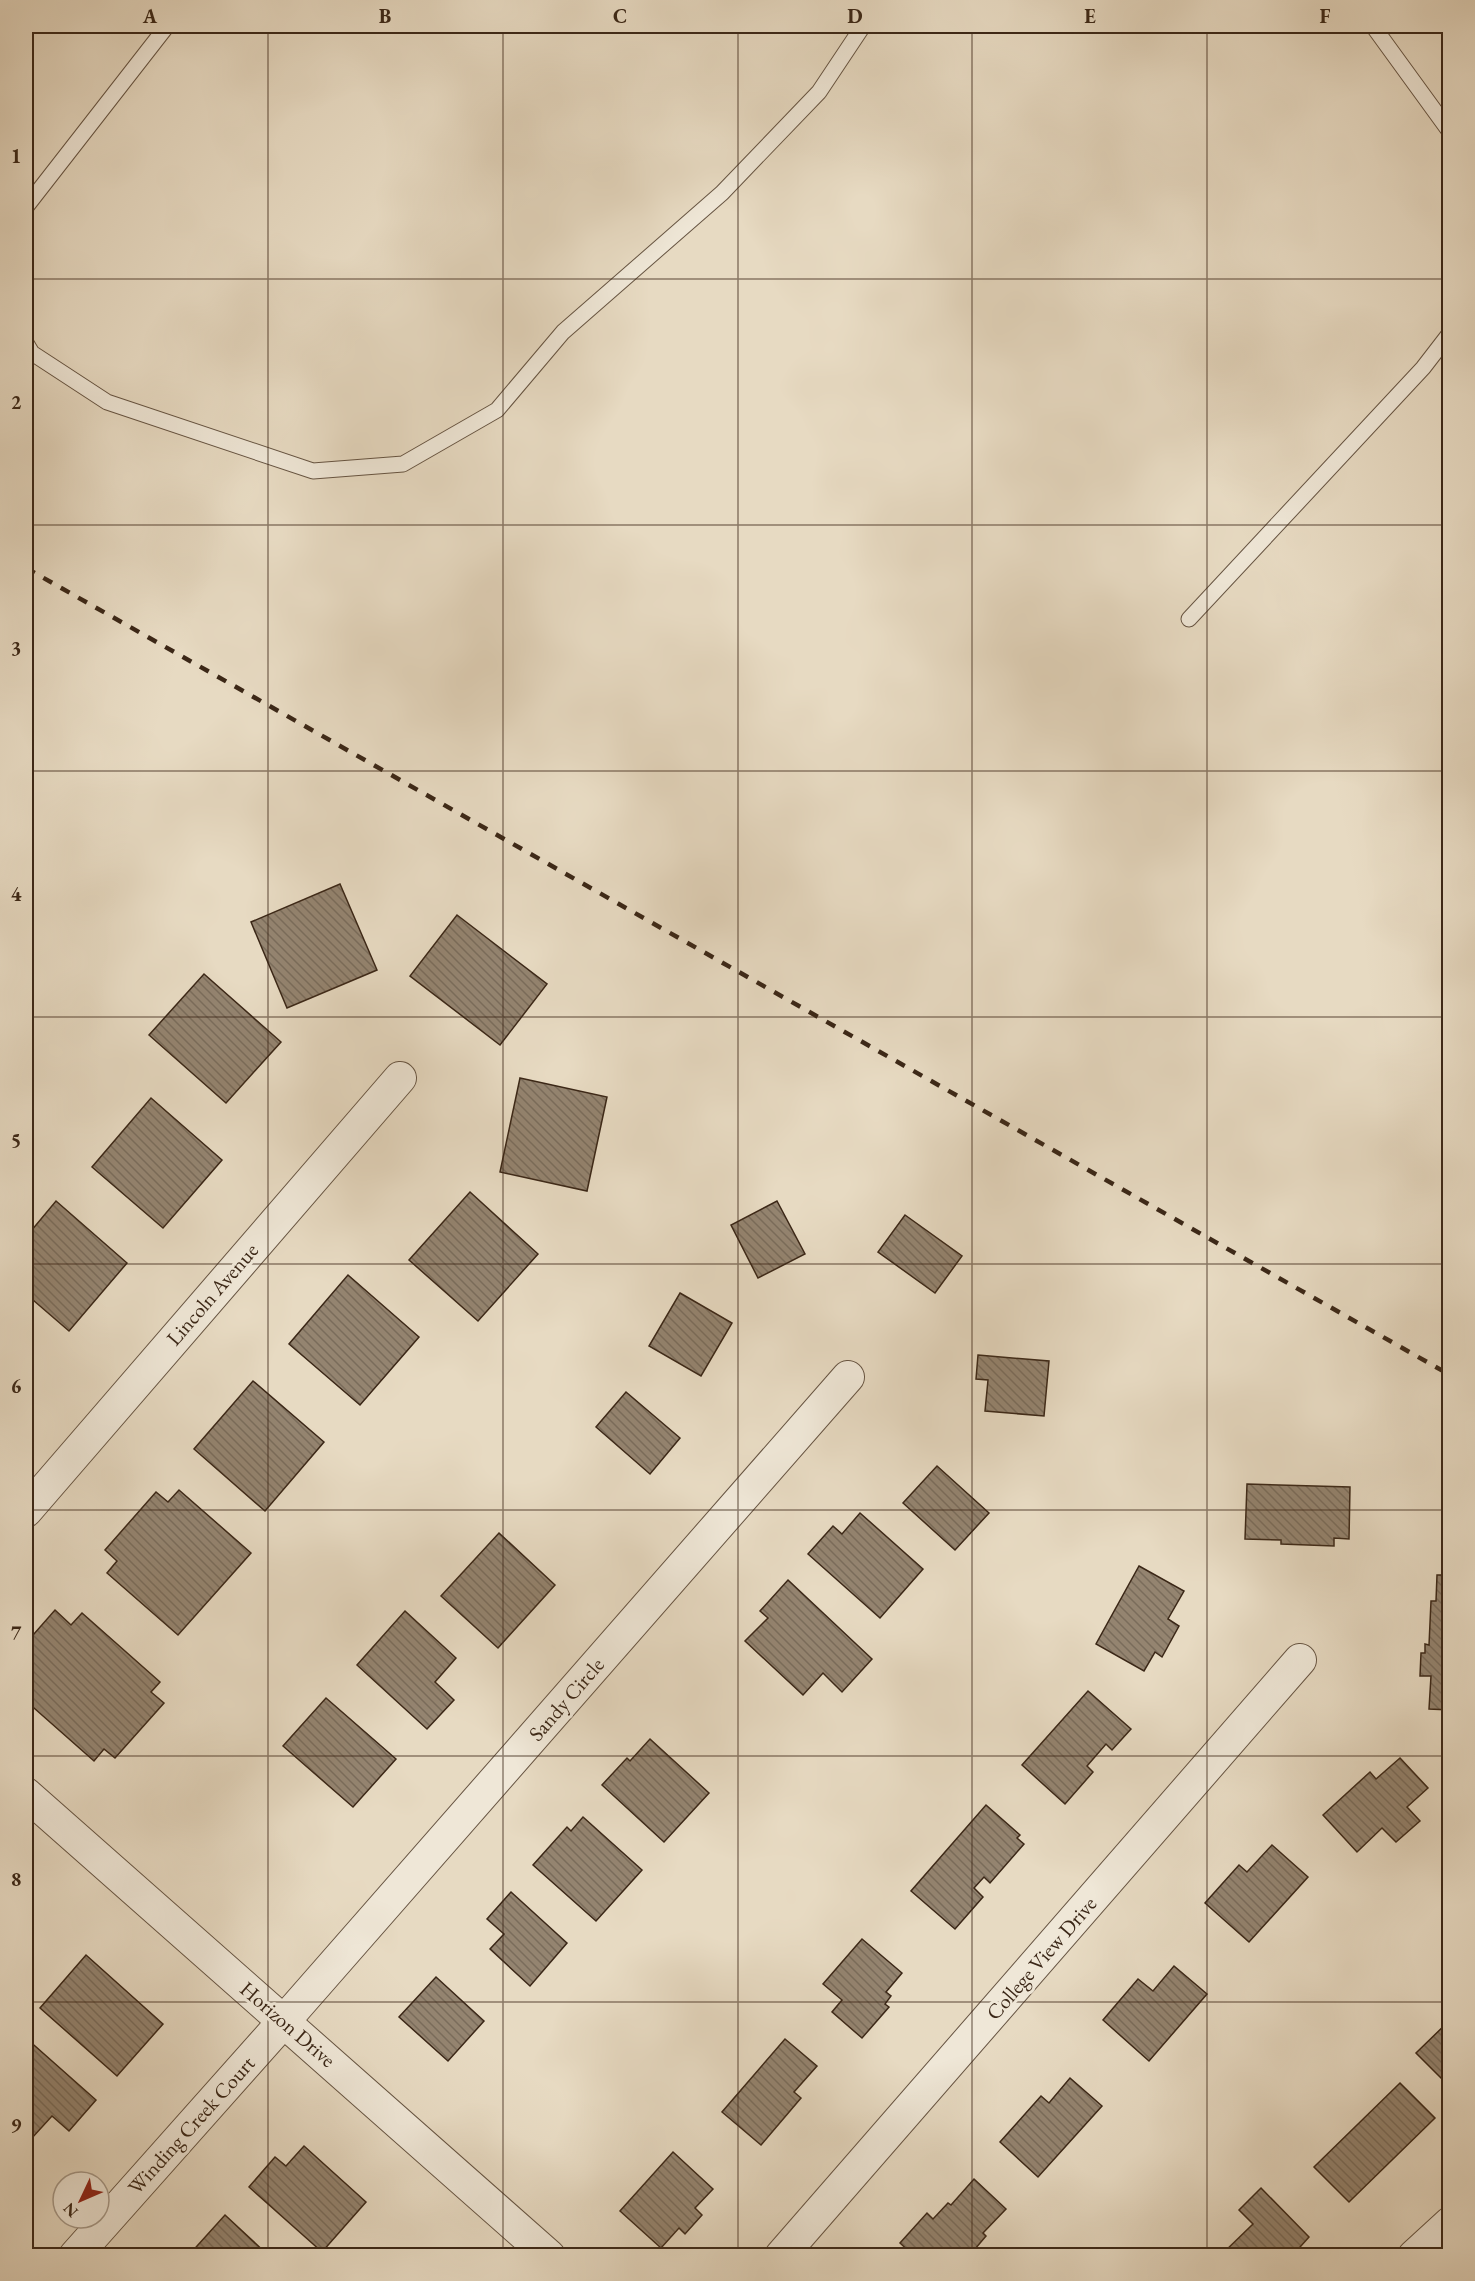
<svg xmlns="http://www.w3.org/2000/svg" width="1475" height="2281" viewBox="0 0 1475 2281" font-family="'EB Garamond',serif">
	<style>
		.building { fill: url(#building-back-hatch); stroke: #3b2717; stroke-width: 1.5 }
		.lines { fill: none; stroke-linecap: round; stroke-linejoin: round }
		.service-casing { stroke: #665442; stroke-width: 17 }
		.minor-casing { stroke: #665442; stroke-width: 34 }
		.service { stroke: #efe7d7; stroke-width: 15 }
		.minor { stroke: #efe7d7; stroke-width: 32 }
		.rail { stroke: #3b2717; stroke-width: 4.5; stroke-dasharray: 10 10; stroke-linecap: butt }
		.grid { fill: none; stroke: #3b2717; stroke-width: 1.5; stroke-opacity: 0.55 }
		.labels { text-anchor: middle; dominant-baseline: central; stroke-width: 6; stroke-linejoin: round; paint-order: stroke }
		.street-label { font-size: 21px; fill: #3b2717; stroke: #efe7d7 }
		.neatline { fill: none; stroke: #3b2717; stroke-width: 2 }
		.grid-label { font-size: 20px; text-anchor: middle; font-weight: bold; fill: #3b2717 }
	</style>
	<defs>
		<pattern id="building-back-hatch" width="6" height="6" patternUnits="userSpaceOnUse" patternTransform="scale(1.5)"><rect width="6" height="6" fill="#948470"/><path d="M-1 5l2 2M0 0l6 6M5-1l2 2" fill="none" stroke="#7a6c5b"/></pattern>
	</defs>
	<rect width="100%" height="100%" fill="#e7dac2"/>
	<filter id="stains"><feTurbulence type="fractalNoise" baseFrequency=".00333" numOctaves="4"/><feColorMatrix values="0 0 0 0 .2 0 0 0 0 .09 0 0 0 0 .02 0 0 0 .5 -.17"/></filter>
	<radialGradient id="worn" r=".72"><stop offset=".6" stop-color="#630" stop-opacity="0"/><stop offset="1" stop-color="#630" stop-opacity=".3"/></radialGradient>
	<g class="building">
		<polygon points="340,884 377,970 287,1008 251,922"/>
		<polygon points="457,915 547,984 500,1045 410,976"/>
		<polygon points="204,974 281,1042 226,1103 149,1035"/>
		<polygon points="520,1078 607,1097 587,1191 500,1172"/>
		<polygon points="151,1098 222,1160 163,1228 92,1167"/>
		<polygon points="470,1192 538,1254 478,1321 409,1260"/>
		<polygon points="56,1201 127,1263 69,1331 26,1294 26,1237"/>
		<polygon points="777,1201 805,1254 758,1278 731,1225"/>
		<polygon points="905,1215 962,1256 935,1293 878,1252"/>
		<polygon points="348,1275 419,1337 360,1405 289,1344"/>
		<polygon points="680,1293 732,1323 701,1376 649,1346"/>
		<polygon points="978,1355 1049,1361 1044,1416 985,1411 988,1380 976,1379"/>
		<polygon points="253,1381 324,1442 265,1511 194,1449"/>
		<polygon points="626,1392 680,1438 650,1474 596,1427"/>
		<polygon points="937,1466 989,1513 955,1550 903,1503"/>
		<polygon points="1247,1484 1350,1487 1349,1539 1334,1538 1334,1546 1281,1544 1281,1540 1245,1539"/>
		<polygon points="179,1490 251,1553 178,1635 107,1573 117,1561 105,1550 156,1492 168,1502"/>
		<polygon points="860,1513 923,1569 880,1618 808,1554 833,1526 842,1534"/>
		<polygon points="499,1533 555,1585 498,1648 441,1596"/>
		<polygon points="1139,1566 1184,1591 1168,1619 1179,1626 1162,1657 1155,1652 1144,1671 1096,1644"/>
		<polygon points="1437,1575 1450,1575 1450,1710 1429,1709 1431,1676 1420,1676 1421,1653 1425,1653 1425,1644 1429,1645 1431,1601 1436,1601"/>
		<polygon points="788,1580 872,1659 842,1692 823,1673 803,1695 745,1641 768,1618 760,1611"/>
		<polygon points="55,1610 71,1625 82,1613 160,1682 151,1692 164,1703 115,1758 104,1749 94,1761 26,1701 26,1643"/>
		<polygon points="405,1611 456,1658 435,1682 454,1700 427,1729 357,1665"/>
		<polygon points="1088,1691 1131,1729 1112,1750 1106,1744 1087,1766 1093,1772 1065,1804 1022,1765"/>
		<polygon points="326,1698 396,1759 353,1807 283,1746"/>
		<polygon points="650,1739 709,1793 664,1842 602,1785 627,1758 630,1761"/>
		<polygon points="1400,1758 1428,1788 1407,1807 1420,1821 1396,1842 1382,1828 1357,1852 1323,1815 1370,1772 1376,1779"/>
		<polygon points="986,1805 1020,1835 1017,1838 1024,1844 990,1883 984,1877 974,1888 983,1897 955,1929 911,1891"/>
		<polygon points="583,1817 642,1870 596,1921 533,1865 567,1827 571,1831"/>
		<polygon points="1272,1845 1308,1877 1249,1942 1205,1903 1239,1865 1247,1872"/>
		<polygon points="511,1892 567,1943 530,1986 490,1949 504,1934 487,1919"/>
		<polygon points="862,1939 902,1973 886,1992 891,1996 885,2004 889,2007 862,2038 832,2012 842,2000 823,1984"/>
		<polygon points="86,1955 163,2024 117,2076 40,2008"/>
		<polygon points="1174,1966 1207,1994 1149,2061 1103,2020 1138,1979 1153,1991"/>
		<polygon points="436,1977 484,2021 448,2061 399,2017"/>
		<polygon points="1450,2020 1450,2087 1416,2053"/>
		<polygon points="26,2038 96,2100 69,2131 52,2116 32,2138 26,2132"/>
		<polygon points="785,2039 817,2066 794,2092 801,2098 761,2145 722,2112"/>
		<polygon points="1070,2078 1102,2106 1038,2177 1000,2142 1041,2096 1049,2103"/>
		<polygon points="1400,2083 1435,2118 1349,2202 1314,2167"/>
		<polygon points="304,2146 366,2202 322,2252 249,2187 275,2157 286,2166"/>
		<polygon points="673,2152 713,2189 695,2208 702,2215 685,2234 679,2228 661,2248 620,2211"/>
		<polygon points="974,2179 1006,2209 983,2233 986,2236 969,2256 914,2256 900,2243 927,2213 933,2219 948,2203 951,2205"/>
		<polygon points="1261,2188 1309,2237 1292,2256 1220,2256 1253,2224 1239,2210"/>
		<polygon points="225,2215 269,2256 188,2256"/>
	</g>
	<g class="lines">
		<defs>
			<g id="service">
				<polyline points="1373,26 1450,132"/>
				<polyline points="26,207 167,26"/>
				<polyline points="26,343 32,353 107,402 313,471 403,464 497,410 563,332 722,193 819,92 863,26"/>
				<polyline points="1189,619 1423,368 1450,333"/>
			</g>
			<g id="minor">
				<polyline points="26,1511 400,1078"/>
				<polyline points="26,1794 549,2256"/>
				<polyline points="75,2256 284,2021 848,1377"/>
				<polyline points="781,2256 1300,1660"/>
				<polyline points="1414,2256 1450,2223"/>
			</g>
		</defs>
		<use href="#service" class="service-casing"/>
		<use href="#minor" class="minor-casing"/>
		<use href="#service" class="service"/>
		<use href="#minor" class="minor"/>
		<polyline class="rail" points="26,568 1450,1375"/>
	</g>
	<path class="grid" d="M 268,26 L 268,2256M 503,26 L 503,2256M 738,26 L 738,2256M 972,26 L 972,2256M 1207,26 L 1207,2256M 26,279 L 1450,279M 26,525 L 1450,525M 26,771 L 1450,771M 26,1017 L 1450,1017M 26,1264 L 1450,1264M 26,1510 L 1450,1510M 26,1756 L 1450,1756M 26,2002 L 1450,2002"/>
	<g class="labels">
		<g class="street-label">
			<text transform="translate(212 1294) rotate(-49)">Lincoln Avenue</text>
			<text transform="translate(566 1699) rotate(-49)">Sandy Circle</text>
			<text transform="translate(1041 1958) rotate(-49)">College View Drive</text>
			<text transform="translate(288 2024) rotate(41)">Horizon Drive</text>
			<text transform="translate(191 2125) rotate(-48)">Winding Creek Court</text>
		</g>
	</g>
	<rect width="1475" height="2281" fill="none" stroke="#e7dac2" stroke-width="66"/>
	<g transform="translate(81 2200) rotate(226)"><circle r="28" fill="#efe7d7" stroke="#a79a8a" stroke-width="1.5"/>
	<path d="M0-4.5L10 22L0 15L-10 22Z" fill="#8f2418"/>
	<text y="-9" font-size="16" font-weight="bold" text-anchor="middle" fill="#3b2717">N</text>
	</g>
	<rect x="33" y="33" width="1409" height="2215" class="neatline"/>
	<g class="grid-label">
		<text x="150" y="23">A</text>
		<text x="385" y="23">B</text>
		<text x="620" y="23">C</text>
		<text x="855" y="23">D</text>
		<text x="1090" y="23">E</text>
		<text x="1325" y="23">F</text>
		<text x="16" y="163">1</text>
		<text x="16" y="409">2</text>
		<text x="16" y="655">3</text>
		<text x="16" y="901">4</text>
		<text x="16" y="1147">5</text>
		<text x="16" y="1393">6</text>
		<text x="16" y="1640">7</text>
		<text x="16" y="1886">8</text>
		<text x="16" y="2132">9</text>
	</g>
	<rect width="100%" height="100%" filter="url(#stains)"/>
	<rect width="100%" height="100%" fill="url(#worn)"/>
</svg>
